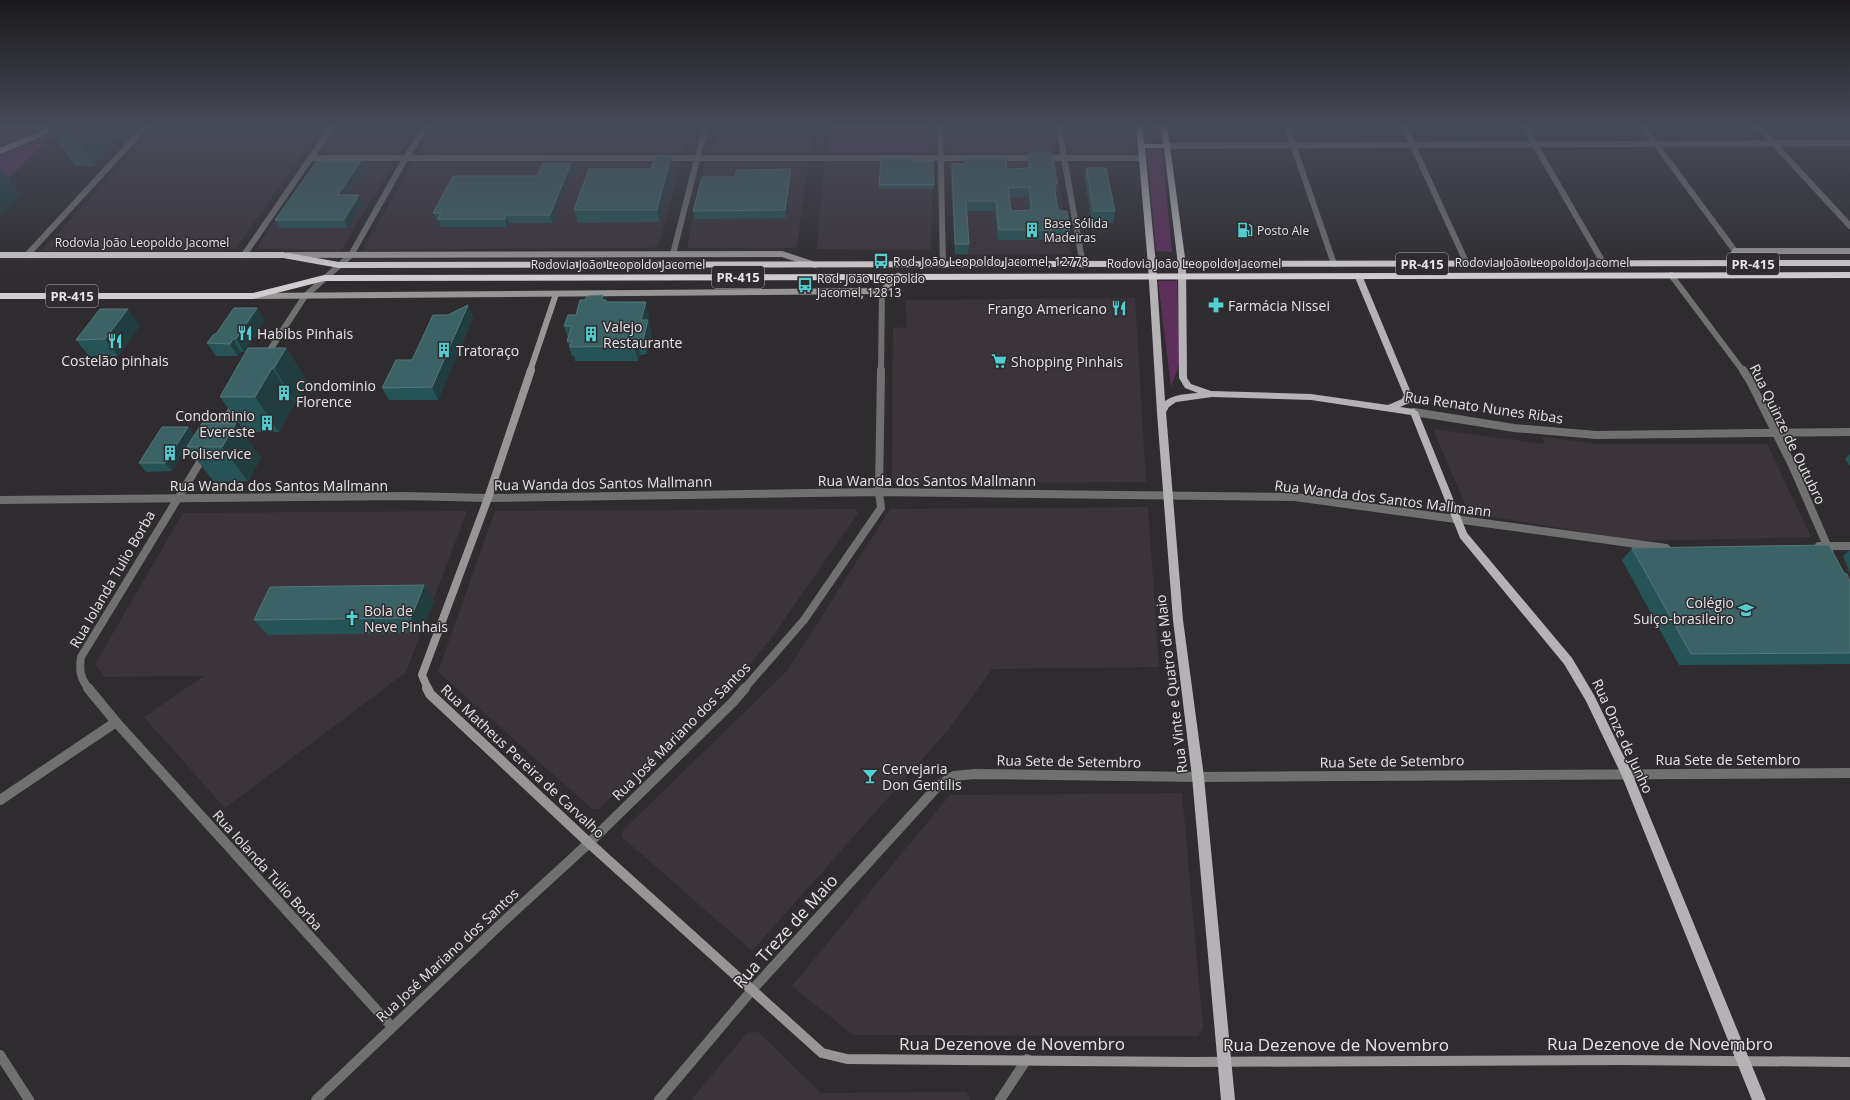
<svg xmlns="http://www.w3.org/2000/svg" width="1850" height="1100" viewBox="0 0 1850 1100" font-family="'Open Sans',sans-serif">
	<style>
		.built { fill: #3c343b }
		.green { fill: #5d305b }
		.lines { fill: none; stroke-linecap: round; stroke-linejoin: round }
		.street-far2 { stroke: #717071; stroke-width: 6 }
		.street-far1 { stroke: #717071; stroke-width: 8 }
		.street { stroke: #717071; stroke-width: 10 }
		.secondary-far2 { stroke: #989597; stroke-width: 6 }
		.secondary-far1 { stroke: #989597; stroke-width: 8 }
		.secondary { stroke: #989597; stroke-width: 10 }
		.primary { fill: #b5b2b5; fill-rule: evenodd }
		.highway { fill: #d0ccd0; fill-rule: evenodd }
		.wall { fill: #265355; fill-rule: evenodd }
		.shaded-wall { fill: #213d3f }
		.building { fill: #3b6264; stroke: #567678; fill-rule: evenodd }
		.labels { text-anchor: middle; dominant-baseline: central; stroke-width: 3; stroke-linejoin: round; paint-order: stroke }
		.far-poi-label { font-size: 12px; fill: #e5e3e5; stroke: #2f2c2f; text-anchor: start }
		.far-street-label { font-size: 12px; fill: #e5e3e5; stroke: #2f2c2f }
		.shield { fill: #2f2c2f; stroke: #aeacae; stroke-width: 1 }
		.shield-label { font-size: 13px; font-weight: bold; fill: #e5e3e5 }
		.poi-label { font-size: 14px; fill: #e5e3e5; stroke: #2f2c2f; text-anchor: start }
		.street-label { font-size: 14px; fill: #e5e3e5; stroke: #2f2c2f }
		.near-street-label { font-size: 17px; fill: #e5e3e5; stroke: #2f2c2f }
	</style>
	<rect width="100%" height="100%" fill="#2f2c2f"/>
	<g class="built">
		<polygon points="158,124 323,124 236,249 41,251"/>
		<polygon points="342,124 417,124 400,153 394,155 326,155 322,153"/>
		<polygon points="434,124 692,124 684,153 421,155 418,153"/>
		<polygon points="720,124 815,124 810,153 712,153"/>
		<polygon points="950,124 1048,124 1053,154 951,154"/>
		<polygon points="1067,124 1126,124 1128,154 1071,154"/>
		<polygon points="824,161 933,164 931,250 817,249"/>
		<polygon points="950,162 1056,163 1071,254 955,255"/>
		<polygon points="318,163 391,163 393,164 342,249 338,250 260,249 258,246 314,164"/>
		<polygon points="415,163 679,163 681,164 659,245 653,248 366,250 364,247 412,165"/>
		<polygon points="706,163 805,163 808,164 797,246 794,248 689,248 687,246"/>
		<polygon points="1135,298 1146,482 897,483 892,479 893,328 907,327 905,300"/>
		<polygon points="1433,429 1545,444 1542,437 1600,444 1767,444 1811,537 1638,541 1469,513"/>
		<polygon points="1148,507 1159,667 992,669 949,729 752,951 622,837 623,830 787,671 890,509"/>
		<polygon points="855,509 858,513 770,640 744,671 599,809 592,809 438,672 495,511"/>
		<polygon points="467,511 406,672 225,808 144,717 204,676 105,677 95,664 183,513"/>
		<polygon points="1182,793 1203,1028 1198,1036 853,1035 792,986 950,795"/>
		<polygon points="758,1032 821,1093 966,1092 970,1099 969,1100 691,1100 747,1033"/>
	</g>
	<g class="green">
		<polygon points="5,124 49,124 45,128 0,146 0,126"/>
		<polygon points="831,124 929,124 928,152 827,152"/>
		<polygon points="1150,124 1161,124 1163,141 1152,140"/>
		<polygon points="56,132 0,187 0,156"/>
		<polygon points="1147,149 1162,150 1172,252 1156,251"/>
		<polygon points="1158,281 1177,281 1180,362 1171,387"/>
	</g>
	<g class="lines">
		<g class="street-far2">
			<polyline points="940,124 943,265"/>
			<polyline points="1058,124 1083,265"/>
			<polyline points="1286,124 1334,264"/>
			<polyline points="1403,124 1467,264"/>
			<polyline points="1523,124 1604,264"/>
			<polyline points="1641,124 1735,251"/>
			<polyline points="1756,124 1850,226"/>
			<polyline points="1167,146 1850,143"/>
			<polyline points="312,158 1142,158"/>
			<polyline points="673,254 706,124"/>
			<polyline points="27,255 148,124"/>
			<polyline points="244,255 334,124"/>
			<polyline points="1671,275 1743,371"/>
			<polyline points="266,356 305,296 351,255 405,159 428,124"/>
			<polyline points="881,371 882,291"/>
		</g>
		<g class="street-far1">
			<polyline points="1743,370 1750,381 1792,465 1829,550"/>
			<polyline points="1414,412 1514,428 1596,435 1850,432"/>
			<polyline points="218,433 236,403"/>
			<polyline points="0,500 405,496 488,498 879,492 1295,497 1666,548"/>
			<polyline points="1819,546 1850,546"/>
			<path d="M 89,689 C 80,678 79,670 81,657 L 205,454"/>
			<polyline points="744,689 804,620 881,508 879,492 881,370"/>
		</g>
		<g class="street">
			<polyline points="88,688 116,722 392,1027"/>
			<polyline points="0,800 116,722"/>
			<polyline points="0,1055 29,1100"/>
			<polyline points="316,1100 505,920 589,843 733,702 745,688"/>
			<polyline points="659,1100 752,990 938,786 954,776 975,774 1198,777 1850,773"/>
			<polyline points="1000,1100 1027,1059"/>
		</g>
		<g class="secondary-far2">
			<polyline points="0,151 41,134 56,124"/>
			<polyline points="288,255 782,254 815,265"/>
			<polyline points="1730,264 1735,251 1850,251"/>
			<polyline points="254,296 882,291 898,276"/>
			<polyline points="530,371 556,294"/>
		</g>
		<polyline class="secondary-far1" points="428,689 422,675 488,498 531,370"/>
		<polyline class="secondary" points="427,688 430,694 589,843 822,1053 847,1059 1191,1062 1621,1060 1850,1062"/>
		<path class="primary" d="M 1136,124 L 1142,124 L 1144,144 L 1163,144 L 1161,124 L 1167,124 L 1186,265 L 1187,378 L 1191,384 L 1211,391 L 1311,394 L 1388,405 L 1402,399 L 1404,395 L 1354,275 L 1358,273 L 1362,275 L 1412,395 L 1409,403 L 1400,407 L 1414,409 L 1418,412 L 1467,533 L 1572,658 L 1594,695 L 1632,773 L 1766,1100 L 1752,1100 L 1621,774 L 1586,701 L 1564,664 L 1460,538 L 1411,415 L 1311,400 L 1212,397 L 1176,402 L 1169,407 L 1166,412 L 1183,620 L 1204,777 L 1235,1100 L 1221,1100 L 1192,777 L 1173,620 L 1157,413 L 1148,265 ZM 1145,148 L 1164,148 L 1178,265 L 1179,378 L 1185,388 L 1198,393 C 1186,394 1175,394 1165,401 L 1156,265 Z"/>
		<g class="highway">
			<polygon points="0,252 283,252 339,262 1850,260 1850,266 339,268 283,258 0,258"/>
			<polygon points="1850,272 1850,278 324,281 253,299 0,299 0,293 253,293 324,275"/>
		</g>
	</g>
	<g class="wall">
		<polygon points="46,124 111,124 120,138 95,166 75,166"/>
		<path d="M 1028,153 L 1057,184 L 1056,194 L 1055,194 L 1057,205 L 1059,211 L 1070,230 L 1069,240 L 998,240 L 995,211 L 967,211 L 969,244 L 968,254 L 955,254 L 951,174 L 952,164 L 966,164 L 966,158 L 1007,169 L 1028,168 L 1027,163 ZM 1009,197 L 1028,197 L 1029,210 L 1011,211 Z"/>
		<polygon points="671,156 674,168 660,222 578,223 574,210 651,169"/>
		<polygon points="915,161 933,161 934,189 879,189 879,185"/>
		<polygon points="571,163 573,171 553,223 509,223 507,227 441,227 439,221 437,221 433,213 537,176"/>
		<polygon points="1086,168 1115,211 1113,223 1092,223 1085,180"/>
		<polygon points="364,169 347,195 359,195 363,203 348,228 280,228 275,220"/>
		<polygon points="735,177 792,177 786,218 695,219 693,211"/>
		<polygon points="585,300 604,300 607,302 649,316 648,321 652,335 647,354 640,355 638,361 575,361 574,356 572,356 567,341 568,338 564,326 576,315"/>
		<polygon points="468,305 473,318 438,400 389,400 382,388 412,360 448,315"/>
		<polygon points="265,320 244,352 241,352 238,356 216,356 207,343 216,334"/>
		<polygon points="140,325 118,356 89,356 76,340"/>
		<polygon points="286,348 308,383 296,403 295,403 279,432 245,432 220,397"/>
		<polygon points="202,423 261,458 248,481 214,482 187,447"/>
		<polygon points="188,427 194,435 172,471 146,472 139,463"/>
		<polygon points="1850,454 1850,466 1845,459"/>
		<polygon points="1632,548 1844,573 1850,582 1850,664 1679,665 1622,560"/>
		<polygon points="1850,550 1850,573 1843,556"/>
		<polygon points="424,585 434,601 421,633 268,635 254,620"/>
	</g>
	<g class="shaded-wall">
		<polygon points="67,124 111,124 120,138 95,166"/>
		<polygon points="671,156 674,168 660,222 657,210"/>
		<polygon points="361,161 364,169 342,203 338,195"/>
		<polygon points="571,163 573,171 553,223 550,215"/>
		<polygon points="0,167 21,194 0,216"/>
		<polygon points="791,169 792,177 786,218 785,210"/>
		<polygon points="359,195 363,203 348,228 344,220"/>
		<polygon points="506,215 509,223 507,227 505,219"/>
		<polygon points="646,302 649,316 648,321 652,335 647,354 643,340 641,320"/>
		<polygon points="468,305 473,318 438,400 432,387"/>
		<polygon points="257,308 265,320 244,352 236,339"/>
		<polygon points="128,309 140,325 118,356 105,339"/>
		<polygon points="233,339 241,352 238,356 230,344"/>
		<polygon points="636,340 640,355 638,361 634,346"/>
		<polygon points="286,348 308,383 296,403 274,368"/>
		<polygon points="272,368 295,403 279,432 255,397"/>
		<polygon points="236,423 261,458 248,481 222,447"/>
		<polygon points="188,427 194,435 172,471 165,463"/>
		<polygon points="424,585 434,601 421,633 411,618"/>
	</g>
	<g class="building">
		<path d="M 1028,153 L 1052,153 L 1057,184 L 1054,184 L 1057,205 L 1059,211 L 1067,211 L 1070,230 L 999,230 L 996,201 L 966,201 L 969,244 L 955,244 L 952,164 L 966,164 L 966,158 L 1006,158 L 1007,169 L 1030,168 ZM 1029,187 L 1032,210 L 1011,211 L 1008,188 Z"/>
		<polygon points="655,156 671,156 657,210 574,210 589,169 651,169"/>
		<polygon points="881,159 915,159 915,161 933,161 934,185 879,185"/>
		<polygon points="317,161 361,161 338,195 359,195 344,220 275,220"/>
		<polygon points="543,163 571,163 550,215 506,215 505,219 438,219 441,213 433,213 453,176 537,176"/>
		<polygon points="1086,168 1106,168 1115,211 1094,211"/>
		<polygon points="791,169 785,210 693,211 702,177 735,177 737,170"/>
		<polygon points="603,295 602,300 606,300 606,302 646,302 641,320 648,320 643,340 636,340 634,346 570,347 572,341 567,341 572,326 564,326 568,315 576,315 580,300 585,300 587,296"/>
		<polygon points="468,305 432,387 382,388 396,360 412,360 433,315 448,315"/>
		<polygon points="234,308 257,308 236,339 233,339 230,344 207,343 214,334 216,334"/>
		<polygon points="100,309 128,309 105,339 76,340"/>
		<polygon points="248,348 286,348 274,368 272,368 255,397 220,397"/>
		<polygon points="202,423 236,423 222,447 187,447"/>
		<polygon points="162,427 188,427 165,463 139,463"/>
		<polygon points="1829,545 1844,573 1847,574 1850,582 1850,653 1691,654 1632,548"/>
		<polygon points="424,585 411,618 254,620 270,587"/>
	</g>
	<linearGradient id="sky" x2="0" y2="1"><stop stop-color="#1a181a"/><stop offset="0.45" stop-color="#474b58"/><stop offset="1" stop-color="#474b58" stop-opacity="0"/></linearGradient>
	<rect width="1850" height="278" fill="url(#sky)"/>
	<defs>
		<symbol id="building-bare" viewBox="-9 -9 18 18"><path d="M-4-6H4V6H1V3H-1V6H-4ZM-2.5-4.3h1.7v1.8h-1.7ZM.8-4.3h1.7v1.8H.8ZM-2.5-1h1.7V.8h-1.7ZM.8-1h1.7V.8H.8Z" fill="#52cdd0" stroke="#2f2c2f" stroke-width="2.5" paint-order="stroke"/></symbol>
		<symbol id="fuel-bare" viewBox="-9 -9 18 18"><path d="M-5.5-6h7V0h2V4h1.3V-2.5L3-4.5l.8-.8L6-3V5H2.5V1h-1V6h-7ZM-4.2-4.7v3.2H.2V-4.7Z" fill="#52cdd0" stroke="#2f2c2f" stroke-width="2.5" paint-order="stroke"/></symbol>
		<symbol id="bus-bare" viewBox="-9 -9 18 18"><path d="M-5-6H5V4H4V6H2V4H-2V6H-4V4H-5ZM-3.5-4V0h7V-4ZM-3.5 1.2v1.5H-2V1.2ZM2 1.2v1.5H3.5V1.2Z" fill="#52cdd0" stroke="#2f2c2f" stroke-width="2.5" paint-order="stroke"/></symbol>
		<symbol id="pharmacy-bare" viewBox="-9 -9 18 18"><path d="M-2-6h4v4h4v4h-4v4h-4v-4h-4v-4h4Z" fill="#52cdd0" stroke="#2f2c2f" stroke-width="2.5" paint-order="stroke"/></symbol>
		<symbol id="restaurant-bare" viewBox="-9 -9 18 18"><path d="M-5-6h1v4h1v-4h1v4h1v-4h1v5L-1.5 .5V6h-2V.5L-5-1ZM5-6V6H3V1.5H1.5Q1.5-4 5-6Z" fill="#52cdd0" stroke="#2f2c2f" stroke-width="2.5" paint-order="stroke"/></symbol>
		<symbol id="supermarket-bare" viewBox="-9 -9 18 18"><path d="M-6-5.5h2.5l.6 2H6L4.5 2H-2.5L-4.4-4H-6ZM-1.5 3.2a1.3 1.3 0 1 0 .1 0ZM3 3.2a1.3 1.3 0 1 0 .1 0Z" fill="#52cdd0" stroke="#2f2c2f" stroke-width="2.5" paint-order="stroke"/></symbol>
		<symbol id="school-bare" viewBox="-9 -9 18 18"><path d="M0-5L7-2L0 1L-7-2ZM-4 1L0 2.5L4 1V4Q0 6-4 4Z" fill="#52cdd0" stroke="#2f2c2f" stroke-width="2.5" paint-order="stroke"/></symbol>
		<symbol id="church-bare" viewBox="-9 -9 18 18"><path d="M-1.2-6h2.4v3.5h3.3v2.4h-3.3V6h-2.4V-.1h-3.3v-2.4h3.3Z" fill="#52cdd0" stroke="#2f2c2f" stroke-width="2.5" paint-order="stroke"/></symbol>
		<symbol id="bar-bare" viewBox="-9 -9 18 18"><path d="M-6-5H6L.8 .8V4.5H3.5V6h-7V4.5H-.8V.8Z" fill="#52cdd0" stroke="#2f2c2f" stroke-width="2.5" paint-order="stroke"/></symbol>
	</defs>
	<g fill-rule="evenodd">
		<use href="#building-bare" x="1021" y="219" width="22" height="22"/>
		<use href="#fuel-bare" x="1234" y="219" width="22" height="22"/>
		<use href="#bus-bare" x="870" y="250" width="22" height="22"/>
		<use href="#bus-bare" x="794" y="274" width="22" height="22"/>
		<use href="#pharmacy-bare" x="1205" y="294" width="22" height="22"/>
		<use href="#restaurant-bare" x="1108" y="297" width="22" height="22"/>
		<use href="#restaurant-bare" x="234" y="322" width="22" height="22"/>
		<use href="#building-bare" x="580" y="323" width="22" height="22"/>
		<use href="#restaurant-bare" x="104" y="330" width="22" height="22"/>
		<use href="#building-bare" x="433" y="339" width="22" height="22"/>
		<use href="#supermarket-bare" x="988" y="350" width="22" height="22"/>
		<use href="#building-bare" x="273" y="382" width="22" height="22"/>
		<use href="#building-bare" x="256" y="412" width="22" height="22"/>
		<use href="#building-bare" x="159" y="442" width="22" height="22"/>
		<use href="#school-bare" x="1735" y="599" width="22" height="22"/>
		<use href="#church-bare" x="341" y="607" width="22" height="22"/>
		<use href="#bar-bare" x="859" y="765" width="22" height="22"/>
	</g>
	<g class="labels">
		<g class="far-poi-label">
			<text x="1044" y="223">Base Sólida<tspan x="1044" dy="14">Madeiras</tspan></text>
			<text x="1257" y="230">Posto Ale</text>
			<text x="893" y="261">Rod. João Leopoldo Jacomel, 12778</text>
			<text x="817" y="278">Rod. João Leopoldo<tspan x="817" dy="14">Jacomel, 12813</tspan></text>
		</g>
		<g class="far-street-label">
			<text x="142" y="242">Rodovia João Leopoldo Jacomel</text>
			<text x="1542" y="262">Rodovia João Leopoldo Jacomel</text>
			<text x="1194" y="263">Rodovia João Leopoldo Jacomel</text>
			<text x="618" y="264">Rodovia João Leopoldo Jacomel</text>
		</g>
		<g class="shield">
			<rect x="1396" y="253" width="52" height="22" rx="3"/>
			<rect x="1727" y="253" width="52" height="22" rx="3"/>
			<rect x="712" y="266" width="52" height="22" rx="3"/>
			<rect x="46" y="285" width="52" height="22" rx="3"/>
		</g>
		<g class="shield-label">
			<text x="1422" y="264">PR-415</text>
			<text x="1753" y="264">PR-415</text>
			<text x="738" y="277">PR-415</text>
			<text x="72" y="296">PR-415</text>
		</g>
		<g class="poi-label">
			<text x="1228" y="305">Farmácia Nissei</text>
			<text x="1107" y="308" text-anchor="end">Frango Americano</text>
			<text x="603" y="326">Valejo<tspan x="603" dy="16">Restaurante</tspan></text>
			<text x="257" y="333">Habibs Pinhais</text>
			<text x="456" y="350">Tratoraço</text>
			<text x="115" y="360" text-anchor="middle">Costelão pinhais</text>
			<text x="1011" y="361">Shopping Pinhais</text>
			<text x="296" y="385">Condominio<tspan x="296" dy="16">Florence</tspan></text>
			<text x="255" y="415" text-anchor="end">Condominio<tspan x="255" dy="16">Evereste</tspan></text>
			<text x="182" y="453">Poliservice</text>
			<text x="1734" y="602" text-anchor="end">Colégio<tspan x="1734" dy="16">Suiço-brasileiro</tspan></text>
			<text x="364" y="610">Bola de<tspan x="364" dy="16">Neve Pinhais</tspan></text>
			<text x="882" y="768">Cervejaria<tspan x="882" dy="16">Don Gentilis</tspan></text>
		</g>
		<g class="street-label">
			<text transform="translate(1484 407) rotate(8)">Rua Renato Nunes Ribas</text>
			<text transform="translate(1788 434) rotate(64)">Rua Quinze de Outubro</text>
			<text x="927" y="480">Rua Wanda dos Santos Mallmann</text>
			<text transform="translate(603 483) rotate(-1)">Rua Wanda dos Santos Mallmann</text>
			<text x="279" y="485">Rua Wanda dos Santos Mallmann</text>
			<text transform="translate(1383 498) rotate(7)">Rua Wanda dos Santos Mallmann</text>
			<text transform="translate(112 579) rotate(-60)">Rua Iolanda Tulio Borba</text>
			<text transform="translate(1171 684) rotate(-97)">Rua Vinte e Quatro de Maio</text>
			<text transform="translate(681 731) rotate(-45)">Rua José Mariano dos Santos</text>
			<text transform="translate(1623 736) rotate(65)">Rua Onze de Junho</text>
			<text x="1728" y="759">Rua Sete de Setembro</text>
			<text transform="translate(523 761) rotate(43)">Rua Matheus Pereira de Carvalho</text>
			<text transform="translate(1069 761) rotate(1)">Rua Sete de Setembro</text>
			<text transform="translate(1392 761) rotate(-1)">Rua Sete de Setembro</text>
			<text transform="translate(268 870) rotate(48)">Rua Iolanda Tulio Borba</text>
			<text transform="translate(447 955) rotate(-43)">Rua José Mariano dos Santos</text>
		</g>
		<g class="near-street-label">
			<text transform="translate(785 931) rotate(-48)">Rua Treze de Maio</text>
			<text x="1012" y="1043">Rua Dezenove de Novembro</text>
			<text x="1660" y="1043">Rua Dezenove de Novembro</text>
			<text x="1336" y="1044">Rua Dezenove de Novembro</text>
		</g>
	</g>
</svg>
